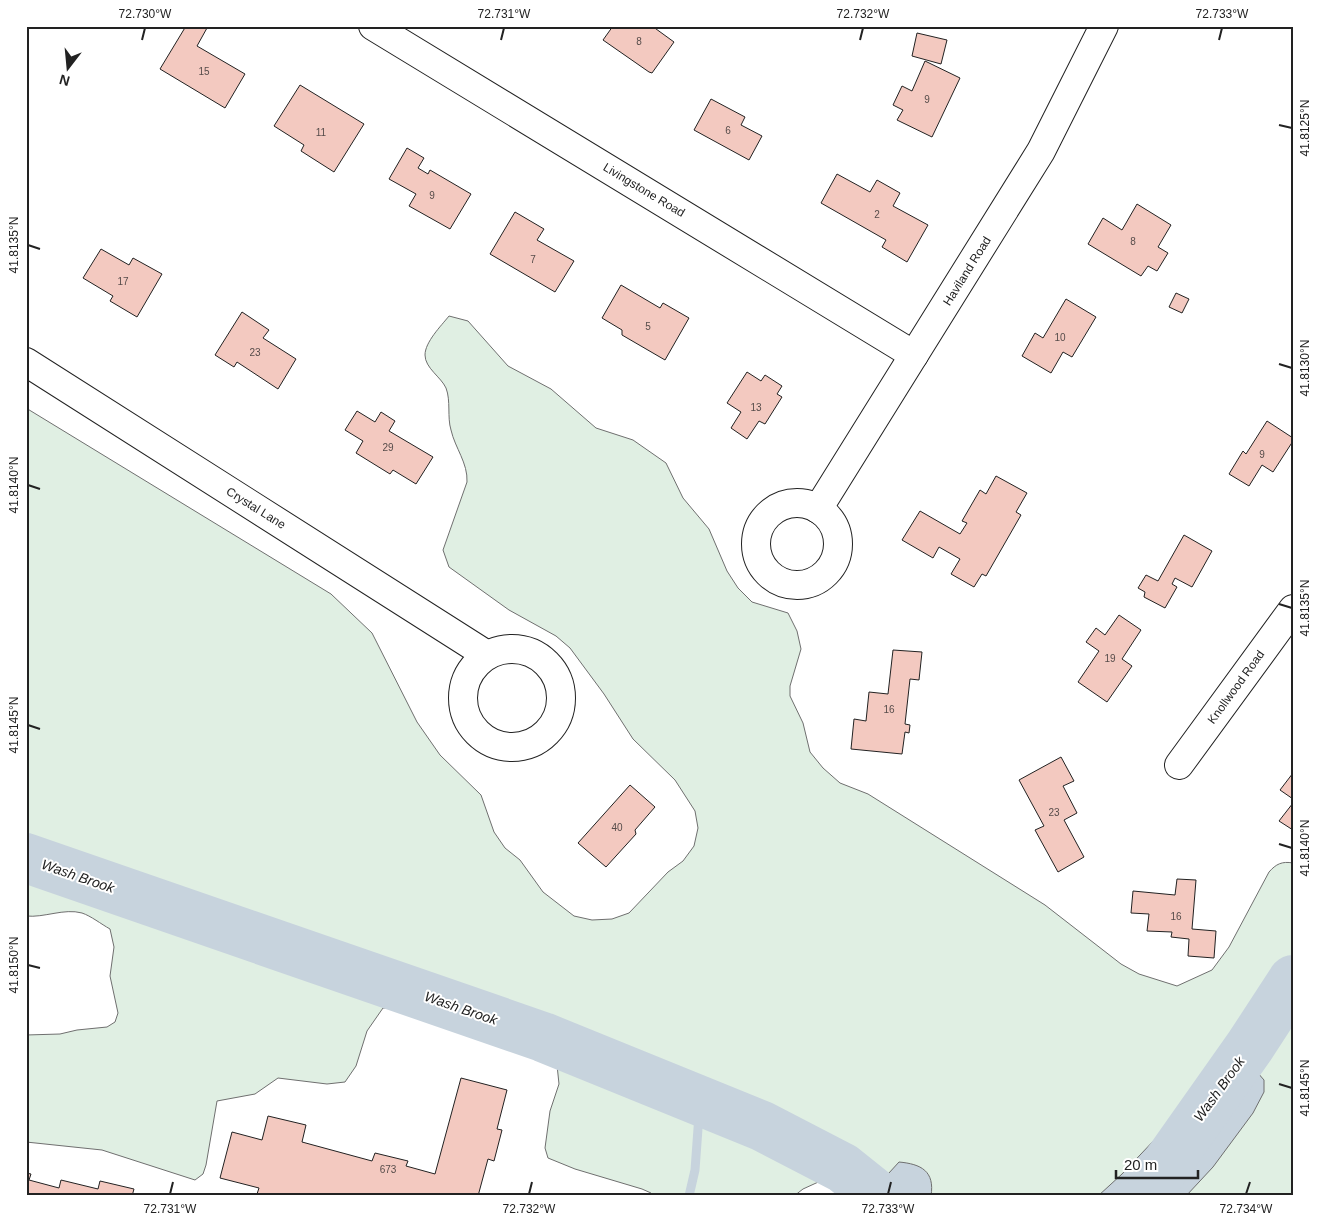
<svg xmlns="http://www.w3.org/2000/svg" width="1319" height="1222" viewBox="0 0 1319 1222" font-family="Arial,sans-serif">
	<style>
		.green { fill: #e0efe3; stroke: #6f6f6f }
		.water { fill: #c7d3dd; stroke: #6f6f6f }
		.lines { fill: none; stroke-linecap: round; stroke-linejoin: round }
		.stream { stroke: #c7d3dd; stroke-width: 9 }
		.river { stroke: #c7d3dd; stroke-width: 50 }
		.building { fill: #f3c9c0; stroke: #222 }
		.minor-casing { stroke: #222; stroke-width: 30 }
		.minor { stroke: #fff; stroke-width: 28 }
		.ticks { fill: none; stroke: #222; stroke-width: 2 }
		.labels { text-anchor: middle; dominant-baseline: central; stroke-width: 4; stroke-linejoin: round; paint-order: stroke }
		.number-label { font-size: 10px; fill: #564c4a }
		.street-label { font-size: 12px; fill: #222; stroke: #fff }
		.water-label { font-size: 14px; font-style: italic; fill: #222; stroke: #fff }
		.neatline { fill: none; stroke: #222; stroke-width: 2 }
		.ticks-label { font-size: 12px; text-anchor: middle; fill: #222 }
	</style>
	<rect width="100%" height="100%" fill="#fff"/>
	<path class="green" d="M 449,316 L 468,321 L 508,366 L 551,389 L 596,428 L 633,440 L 666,463 L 683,498 L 709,529 L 727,571 L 738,588 L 752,602 L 788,613 L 797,631 L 801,649 L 790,686 L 790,696 L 803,723 L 810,752 L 823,768 L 840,783 L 868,794 L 1045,905 L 1121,964 L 1139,974 L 1177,986 L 1212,970 L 1229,947 L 1269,872 C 1276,864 1282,861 1293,863 L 1293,1196 L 867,1196 L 838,1173 L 803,1189 L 794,1196 L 652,1196 L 651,1193 L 642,1189 L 575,1169 L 548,1158 L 545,1148 L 550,1111 L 559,1084 L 557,1065 L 541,1054 L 503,1045 L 468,1028 L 393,1008 L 383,1008 L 367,1031 L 356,1066 L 345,1082 L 327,1084 L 278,1078 L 255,1094 L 217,1101 L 206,1165 L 203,1174 L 195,1180 L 102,1150 L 26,1142 L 26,1035 L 60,1034 L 77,1030 L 107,1027 L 115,1022 L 118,1013 L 110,976 L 114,947 L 110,929 C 101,924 91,916 82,913 C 64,908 44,918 26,916 L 26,408 L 331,594 L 372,633 L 417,722 L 440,755 L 481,795 L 494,832 L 505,848 L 520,860 L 543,892 L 574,916 L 592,920 L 612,919 L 629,913 L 668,872 L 683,861 L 694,846 L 698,828 L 695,811 L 675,780 L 633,739 L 604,694 L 570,648 L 556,636 L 509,610 L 449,567 L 443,550 L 467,482 C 468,463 455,448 451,430 C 447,417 451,401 446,388 C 441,377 425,368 425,355 C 425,342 441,326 449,316 Z"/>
	<g class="water">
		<polygon points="1247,1066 1257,1072 1264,1080 1264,1092 1253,1113 1213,1167 1186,1196 1098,1196 1122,1174 1177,1116 1212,1071 1235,1067"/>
		<path d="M 899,1162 C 921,1164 935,1171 931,1196 L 868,1196 Z"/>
	</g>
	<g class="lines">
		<polyline class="stream" points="689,1196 695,1170 700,1101"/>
		<g class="river">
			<polyline points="26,858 543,1037 762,1126 843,1168 878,1196"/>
			<polyline points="1142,1196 1147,1192 1250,1046 1293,980"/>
		</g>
	</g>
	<g class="building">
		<polygon points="186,26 206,26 207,28 197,46 245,74 225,108 160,69"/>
		<polygon points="613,26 652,26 674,42 652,73 649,72 603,40"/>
		<polygon points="917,33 947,40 941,64 912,56"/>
		<polygon points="925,61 960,78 932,137 897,120 903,110 893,105 902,86 912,91"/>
		<polygon points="300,85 364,124 334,172 301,151 304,145 274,126"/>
		<polygon points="711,99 745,117 741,125 762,136 749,160 694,130"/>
		<polygon points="407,148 424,158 418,168 428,174 430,170 471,194 450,229 409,206 416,194 389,179"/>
		<polygon points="837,174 870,192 877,180 900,193 893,206 928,225 907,262 882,247 886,240 821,203"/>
		<polygon points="1137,204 1171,225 1158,247 1168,253 1157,271 1148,266 1141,276 1088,244 1103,218 1122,230"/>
		<polygon points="515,212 544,229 537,240 574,261 555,292 490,254"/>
		<polygon points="101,249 129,265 133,258 162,274 137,317 110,301 113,296 83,278"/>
		<polygon points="621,285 660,308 663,303 689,318 665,360 622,335 622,330 602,318"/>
		<polygon points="1176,293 1189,299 1182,313 1169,307"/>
		<polygon points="1066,299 1096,317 1072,357 1063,352 1051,373 1022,356 1035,333 1043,338"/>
		<polygon points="242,312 269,330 263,338 296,359 278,389 237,362 234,367 215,355"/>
		<polygon points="747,372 761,381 765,375 782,386 777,394 782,397 765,424 759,421 747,439 731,428 741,412 727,403"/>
		<polygon points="357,411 375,422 381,412 395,421 389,431 433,457 416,484 393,470 390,474 356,453 363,441 345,430"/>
		<polygon points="1267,421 1293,438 1293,441 1273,472 1262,465 1249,486 1229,474 1243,451 1246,454"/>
		<polygon points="996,476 1027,493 1016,512 1021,515 986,576 982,574 974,587 951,574 960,559 939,547 933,558 902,540 920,511 960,534 967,523 962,521 980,490 986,494"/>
		<polygon points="1184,535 1212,551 1192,587 1175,578 1172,584 1177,587 1165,608 1144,597 1145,592 1138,588 1146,575 1158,581"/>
		<polygon points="1119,615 1141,630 1122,659 1132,666 1107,702 1078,682 1099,651 1086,642 1096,628 1105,635"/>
		<polygon points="893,650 922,652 919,680 910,679 905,724 910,725 909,733 905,732 902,754 851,749 854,719 866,721 869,692 888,694"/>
		<polygon points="1061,757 1074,781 1063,786 1077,813 1064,820 1084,857 1058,872 1035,830 1044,826 1019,780"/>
		<polygon points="1293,773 1293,799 1280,790"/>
		<polygon points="630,785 655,807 635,830 636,834 606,867 578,843"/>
		<polygon points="1293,803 1293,830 1279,821"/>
		<polygon points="1177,879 1196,880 1192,929 1216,931 1214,958 1188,956 1189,939 1171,937 1172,932 1147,931 1149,914 1131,913 1133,891 1175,895"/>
		<polygon points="461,1078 507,1090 497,1129 502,1130 494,1161 488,1159 478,1196 262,1196 257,1194 259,1188 220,1178 232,1132 262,1140 268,1116 306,1125 302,1142 372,1161 375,1153 408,1161 406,1166 435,1174"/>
		<polygon points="26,1173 31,1174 29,1180 59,1188 61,1180 98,1189 100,1181 134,1189 132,1196 26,1196"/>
	</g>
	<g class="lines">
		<defs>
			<g id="minor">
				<polyline points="373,26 914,355"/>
				<polyline points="26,362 487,655"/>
				<circle cx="797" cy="544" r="41"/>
				<polyline points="818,509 1041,151 1104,26"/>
				<circle cx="512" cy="698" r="49"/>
				<polyline points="1179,765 1293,609"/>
			</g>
		</defs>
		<use href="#minor" class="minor-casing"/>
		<use href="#minor" class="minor"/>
	</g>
	<path class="ticks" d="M 142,40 L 145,28M 501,40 L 504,28M 860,40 L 863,28M 1219,40 L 1222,28M 1279,125 L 1292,128M 28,245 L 40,249M 1279,364 L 1292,368M 28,485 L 40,489M 1279,604 L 1292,608M 28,725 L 40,729M 1279,844 L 1292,848M 28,965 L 40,968M 1279,1084 L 1292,1088M 170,1194 L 173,1182M 529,1194 L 532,1182M 888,1194 L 891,1182M 1246,1194 L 1250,1182"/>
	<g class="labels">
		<g class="number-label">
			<text x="639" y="41">8</text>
			<text x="204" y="71">15</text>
			<text x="927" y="99">9</text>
			<text x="728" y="130">6</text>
			<text x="321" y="132">11</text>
			<text x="432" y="195">9</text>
			<text x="877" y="214">2</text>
			<text x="1133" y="241">8</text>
			<text x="533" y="259">7</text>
			<text x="123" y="281">17</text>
			<text x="648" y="326">5</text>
			<text x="1060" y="337">10</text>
			<text x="255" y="352">23</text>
			<text x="756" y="407">13</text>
			<text x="388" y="447">29</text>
			<text x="1262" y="454">9</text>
			<text x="1110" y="658">19</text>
			<text x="889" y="709">16</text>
			<text x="1054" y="812">23</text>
			<text x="617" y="827">40</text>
			<text x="1176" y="916">16</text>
			<text x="388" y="1169">673</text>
		</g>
		<g class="street-label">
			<text transform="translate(644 190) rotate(31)">Livingstone Road</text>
			<text transform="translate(967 271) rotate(-58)">Haviland Road</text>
			<text transform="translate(256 508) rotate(32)">Crystal Lane</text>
			<text transform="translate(1236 687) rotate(-54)">Knollwood Road</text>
		</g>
		<g class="water-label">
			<text transform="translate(78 876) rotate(19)">Wash Brook</text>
			<text transform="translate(461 1008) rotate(19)">Wash Brook</text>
			<text transform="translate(1219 1089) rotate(-54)">Wash Brook</text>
		</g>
	</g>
	<rect width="1319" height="1222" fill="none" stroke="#ffffff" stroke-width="55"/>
	<g transform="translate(68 68) rotate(196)" stroke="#ffffff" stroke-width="4" paint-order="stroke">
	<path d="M0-4L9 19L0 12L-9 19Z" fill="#222222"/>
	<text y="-8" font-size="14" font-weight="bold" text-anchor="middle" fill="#222222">N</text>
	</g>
	<path d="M1116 1170v8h82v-8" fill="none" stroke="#222222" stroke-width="2.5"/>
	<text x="1124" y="1170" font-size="15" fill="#222222" stroke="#ffffff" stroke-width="4" paint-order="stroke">20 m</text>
	<rect x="28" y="28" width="1264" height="1166" class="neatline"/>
	<g class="ticks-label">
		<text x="145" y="18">72.730°W</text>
		<text x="504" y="18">72.731°W</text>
		<text x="863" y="18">72.732°W</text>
		<text x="1222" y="18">72.733°W</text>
		<text transform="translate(1305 128) rotate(-90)" y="4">41.8125°N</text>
		<text transform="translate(14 245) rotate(-90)" y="4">41.8135°N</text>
		<text transform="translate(1305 368) rotate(-90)" y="4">41.8130°N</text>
		<text transform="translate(14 485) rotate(-90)" y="4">41.8140°N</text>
		<text transform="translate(1305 608) rotate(-90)" y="4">41.8135°N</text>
		<text transform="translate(14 725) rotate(-90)" y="4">41.8145°N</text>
		<text transform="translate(1305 848) rotate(-90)" y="4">41.8140°N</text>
		<text transform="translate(14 965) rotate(-90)" y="4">41.8150°N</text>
		<text transform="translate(1305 1088) rotate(-90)" y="4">41.8145°N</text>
		<text x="170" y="1213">72.731°W</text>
		<text x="529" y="1213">72.732°W</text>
		<text x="888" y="1213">72.733°W</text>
		<text x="1246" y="1213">72.734°W</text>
	</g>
</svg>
